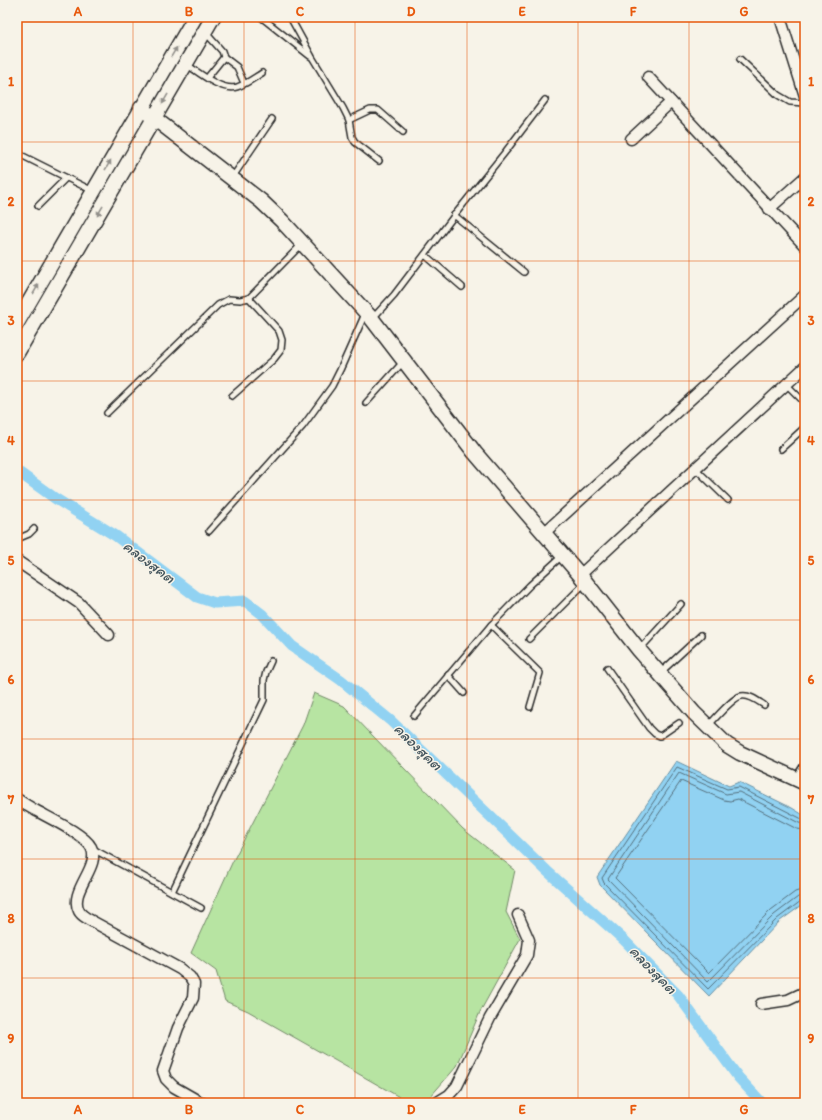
<svg xmlns="http://www.w3.org/2000/svg" width="822" height="1120" viewBox="0 0 822 1120" font-family="Itim,'Playpen Sans Thai',sans-serif">
	<style>
		.green { fill: #b7e4a2; stroke: #718866 }
		.water { fill: #91d2f2; stroke: #688fa2 }
		.lines { fill: none; stroke-linecap: round; stroke-linejoin: round }
		.shore { stroke: #546e7b; stroke-width: 1 }
		.canal { stroke: #91d2f2; stroke-width: 11 }
		.lane-casing { stroke: #2b2b2b; stroke-width: 8 }
		.street-casing { stroke: #2b2b2b; stroke-width: 13 }
		.secondary-casing { stroke: #2b2b2b; stroke-width: 17 }
		.lane { stroke: #f7f3e8; stroke-width: 5 }
		.street { stroke: #f7f3e8; stroke-width: 10 }
		.secondary { stroke: #f7f3e8; stroke-width: 14 }
		.oneway { fill: #918f8a }
		.grid { fill: none; stroke: #e8590c; stroke-width: 1; stroke-opacity: 0.55 }
		.labels { text-anchor: middle; dominant-baseline: central; stroke-width: 3; stroke-linejoin: round; paint-order: stroke }
		.water-label { font-size: 15px; font-style: italic; fill: #44555d; stroke: #f7f3e8 }
		.neatline { fill: none; stroke: #e8590c; stroke-width: 1.5 }
		.grid-label { font-size: 13px; text-anchor: middle; font-weight: bold; fill: #e8590c }
	</style>
	<rect width="100%" height="100%" fill="#f7f3e8"/>
	<filter id="ink" filterUnits="userSpaceOnUse"><feTurbulence type="fractalNoise" baseFrequency=".025" numOctaves="2"/><feDisplacementMap in="SourceGraphic" scale="8" xChannelSelector="R" yChannelSelector="G"/><feConvolveMatrix kernelMatrix="1 2 1 2 8 2 1 2 1" color-interpolation-filters="sRGB"/></filter>
	<g filter="url(#ink)">
		<polygon class="green" points="314,693 344,706 463,829 515,870 506,912 520,939 480,1012 457,1066 430,1097 401,1098 248,1011 225,1001 216,971 191,953 232,863 303,725"/>
		<polygon class="water" points="676,761 729,786 739,782 792,808 805,816 805,903 780,921 709,996 600,885 597,877"/>
		<g class="lines">
			<g class="shore">
				<polyline points="805,819 802,819 739,787 727,789 677,767 602,878 604,883 708,989 777,919 801,901 805,900"/>
				<polyline points="805,824 799,823 739,792 726,794 679,773 608,879 708,982 774,915 798,897 805,895"/>
				<polyline points="805,830 797,829 738,799 730,801 724,800 681,781 615,878 709,973 771,910 795,892 805,889"/>
			</g>
			<polyline class="canal" points="17,471 56,499 116,536 197,597 215,603 245,601 262,614 292,646 341,680 391,721 547,871 624,940 678,995 738,1077 762,1103"/>
			<defs>
				<g id="lane">
					<polyline points="261,17 310,56"/>
					<polyline points="290,17 312,57 343,108 349,120 352,137 355,142 379,161"/>
					<polyline points="205,32 222,51 224,57 207,78"/>
					<polyline points="224,57 237,67 244,83"/>
					<polyline points="740,59 778,95 790,102 805,103"/>
					<path d="M 186,64 C 198,72 222,92 237,87 C 246,84 254,78 262,73"/>
					<polyline points="349,120 370,110 378,110 403,132"/>
					<polyline points="17,153 93,191"/>
					<polyline points="232,178 272,119"/>
					<polyline points="38,206 66,178"/>
					<polyline points="454,215 524,272"/>
					<polyline points="425,255 462,287"/>
					<polyline points="372,319 394,295 457,212 506,151 545,100"/>
					<polyline points="786,384 805,403"/>
					<polyline points="232,396 274,359 281,350 282,340 279,331 249,298"/>
					<polyline points="366,403 404,361"/>
					<polyline points="107,413 218,305 229,299 240,300 249,298 302,244"/>
					<polyline points="781,449 805,427"/>
					<polyline points="695,468 728,500"/>
					<polyline points="209,531 303,426 332,386 340,370 365,314"/>
					<polyline points="17,539 29,534 34,529"/>
					<polyline points="491,625 540,673 530,707"/>
					<polyline points="529,639 585,583"/>
					<polyline points="640,649 681,604"/>
					<polyline points="607,668 649,728 655,734 660,736 679,723"/>
					<polyline points="660,673 701,635"/>
					<polyline points="448,675 464,693"/>
					<polyline points="414,716 491,625 530,585 562,556"/>
					<path d="M 708,726 C 715,719 732,698 741,696 C 749,694 758,701 764,705"/>
					<polyline points="796,777 805,763"/>
					<polyline points="93,849 201,908"/>
					<polyline points="172,892 264,700 264,680 266,672 271,661"/>
				</g>
				<g id="street">
					<polyline points="780,17 805,96"/>
					<polyline points="648,77 805,246"/>
					<polyline points="631,139 671,102"/>
					<polyline points="769,209 805,177"/>
					<polyline points="544,533 805,295"/>
					<polyline points="17,561 79,603 109,635"/>
					<polyline points="580,575 805,367"/>
					<path d="M 17,799 C 23,803 29,807 35,810 C 49,818 84,834 91,847 C 102,866 68,891 79,911 C 81,915 85,917 88,919 L 180,969 L 190,977 L 194,984 L 193,998 L 178,1028 L 163,1071 L 166,1079 L 174,1087 L 202,1103"/>
					<polyline points="761,1004 788,1000 805,992"/>
					<polyline points="436,1103 449,1095 457,1086 490,1018 527,955 529,940 518,915"/>
				</g>
				<g id="secondary">
					<polyline points="141,108 261,201 282,221 372,319 475,453 580,575 639,650 694,713 727,745 740,753 805,783"/>
					<polyline points="17,323 195,17"/>
					<polyline points="17,353 213,17"/>
				</g>
			</defs>
			<use href="#lane" class="lane-casing"/>
			<use href="#street" class="street-casing"/>
			<use href="#secondary" class="secondary-casing"/>
			<use href="#lane" class="lane"/>
			<use href="#street" class="street"/>
			<use href="#secondary" class="secondary"/>
		</g>
		<defs><path id="oneway-solid" d="M-6-.8H1V-3.2L6.5 0L1 3.2V.8H-6Z"/></defs>
		<g class="oneway">
			<use href="#oneway-solid" transform="translate(174 52) rotate(-59)"/>
			<use href="#oneway-solid" transform="translate(165 99) rotate(120)"/>
			<use href="#oneway-solid" transform="translate(108 165) rotate(-60)"/>
			<use href="#oneway-solid" transform="translate(100 211) rotate(120)"/>
			<use href="#oneway-solid" transform="translate(36 289) rotate(-60)"/>
		</g>
	</g>
	<path class="grid" d="M 133,17 L 133,1103M 244,17 L 244,1103M 355,17 L 355,1103M 467,17 L 467,1103M 578,17 L 578,1103M 689,17 L 689,1103M 17,142 L 805,142M 17,261 L 805,261M 17,381 L 805,381M 17,500 L 805,500M 17,620 L 805,620M 17,739 L 805,739M 17,859 L 805,859M 17,978 L 805,978"/>
	<g class="labels">
		<g class="water-label">
			<text transform="translate(149 562) rotate(37)">คลองสุคต</text>
			<text transform="translate(418 747) rotate(44)">คลองสุคต</text>
			<text transform="translate(653 970) rotate(46)">คลองสุคต</text>
		</g>
	</g>
	<rect width="822" height="1120" fill="none" stroke="#f7f3e8" stroke-width="44"/>
	<rect x="22" y="22" width="778" height="1076" class="neatline"/>
	<g class="grid-label">
		<text x="78" y="16">A</text>
		<text x="189" y="16">B</text>
		<text x="300" y="16">C</text>
		<text x="411" y="16">D</text>
		<text x="522" y="16">E</text>
		<text x="633" y="16">F</text>
		<text x="744" y="16">G</text>
		<text x="11" y="86">1</text>
		<text x="811" y="86">1</text>
		<text x="11" y="206">2</text>
		<text x="811" y="206">2</text>
		<text x="11" y="325">3</text>
		<text x="811" y="325">3</text>
		<text x="11" y="445">4</text>
		<text x="811" y="445">4</text>
		<text x="11" y="565">5</text>
		<text x="811" y="565">5</text>
		<text x="11" y="684">6</text>
		<text x="811" y="684">6</text>
		<text x="11" y="804">7</text>
		<text x="811" y="804">7</text>
		<text x="11" y="923">8</text>
		<text x="811" y="923">8</text>
		<text x="11" y="1043">9</text>
		<text x="811" y="1043">9</text>
		<text x="78" y="1114">A</text>
		<text x="189" y="1114">B</text>
		<text x="300" y="1114">C</text>
		<text x="411" y="1114">D</text>
		<text x="522" y="1114">E</text>
		<text x="633" y="1114">F</text>
		<text x="744" y="1114">G</text>
	</g>
</svg>
